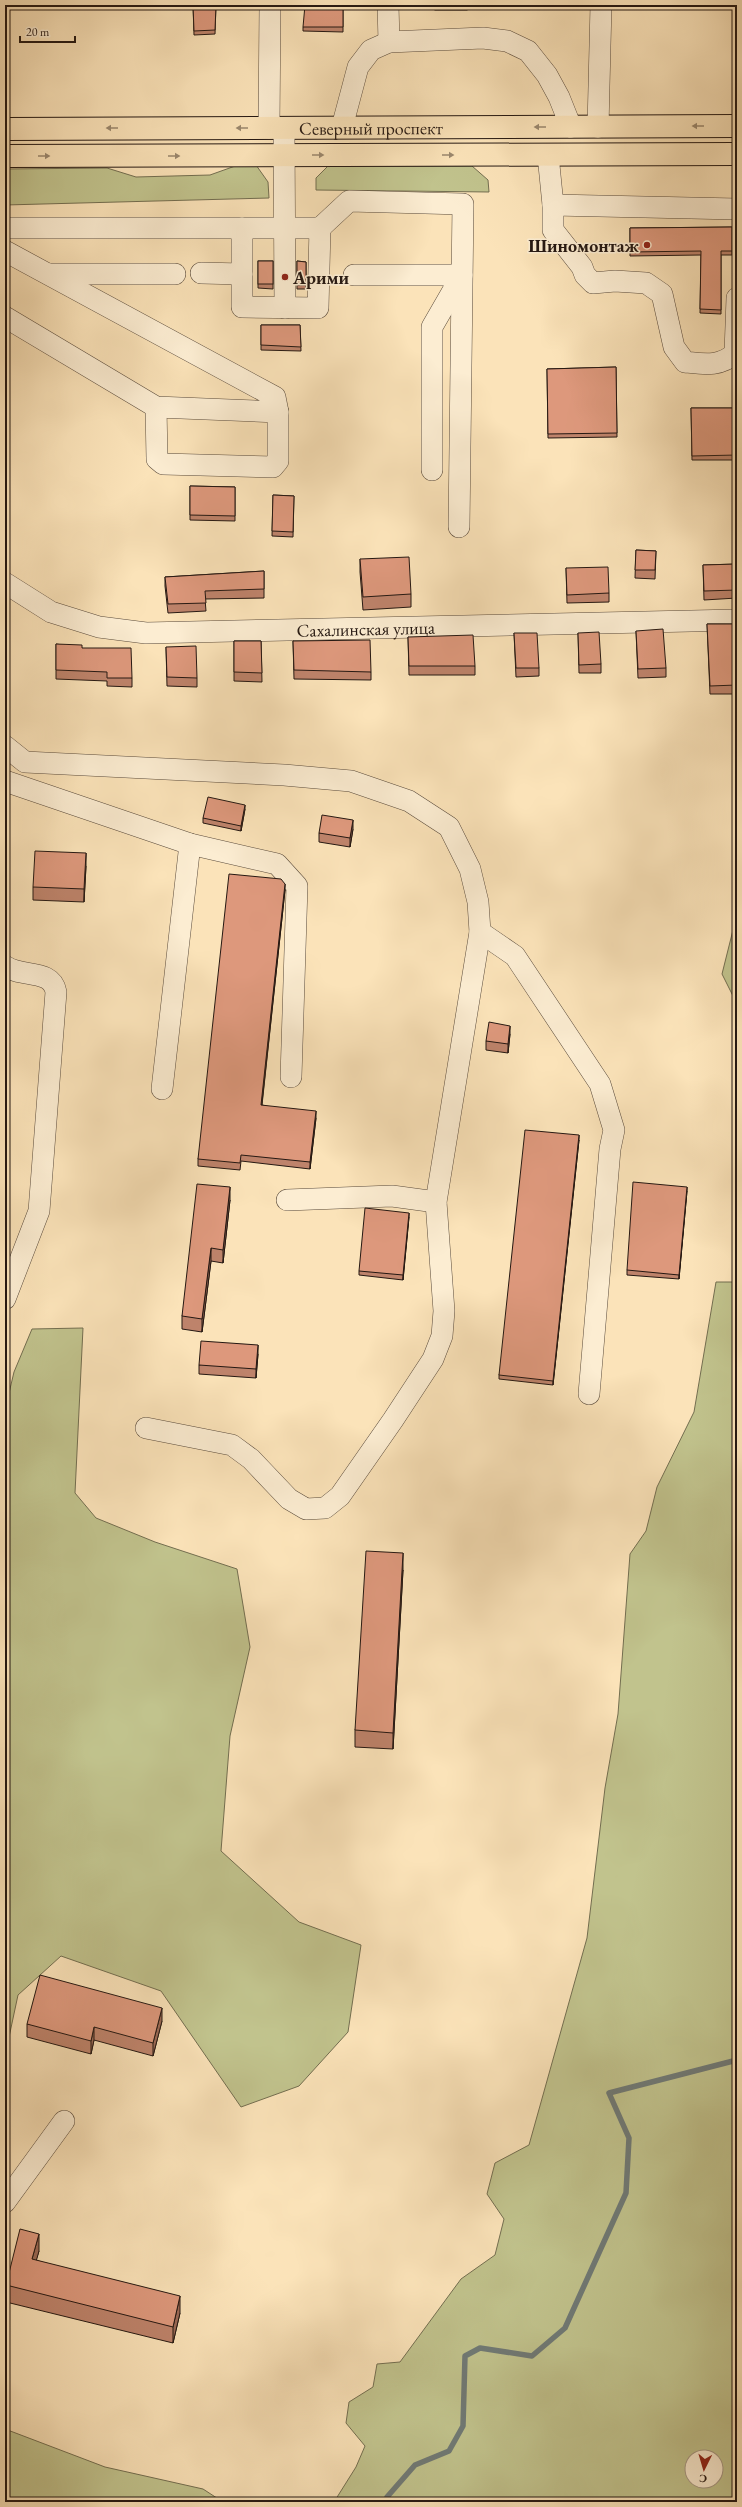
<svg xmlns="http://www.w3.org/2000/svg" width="742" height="2507" viewBox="0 0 742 2507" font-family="'EB Garamond',serif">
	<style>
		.green { fill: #c1c38d; stroke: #736e50; fill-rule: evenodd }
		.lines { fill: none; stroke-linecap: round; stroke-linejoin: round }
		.stream { stroke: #707a76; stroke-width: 5.5 }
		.minor-casing { stroke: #5a4b3c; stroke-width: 22 }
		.major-casing { stroke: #251812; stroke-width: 24 }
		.minor { stroke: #fcedd2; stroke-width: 21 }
		.major { stroke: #fbe3b9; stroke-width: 22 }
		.wall { fill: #be836b; stroke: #251812 }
		.shaded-wall { fill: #9b6a57; stroke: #251812 }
		.building { fill: #dd987c; stroke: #251812 }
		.oneway { fill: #9b886e }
		.poi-dot { fill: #8f2418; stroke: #fcedd2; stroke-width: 1.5 }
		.labels { text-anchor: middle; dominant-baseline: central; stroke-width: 3; stroke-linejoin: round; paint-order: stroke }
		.street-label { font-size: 18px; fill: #251812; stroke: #fcedd2 }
		.poi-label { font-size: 18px; font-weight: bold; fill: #251812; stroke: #fcedd2; text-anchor: end }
	</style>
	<rect width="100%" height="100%" fill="#fbe3b9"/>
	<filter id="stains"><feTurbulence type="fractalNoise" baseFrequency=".005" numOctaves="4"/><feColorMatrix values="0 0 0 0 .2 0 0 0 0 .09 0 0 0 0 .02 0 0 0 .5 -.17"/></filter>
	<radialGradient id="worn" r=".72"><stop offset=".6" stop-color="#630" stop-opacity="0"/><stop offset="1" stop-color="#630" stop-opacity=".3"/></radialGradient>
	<g class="green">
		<polygon points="238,165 256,165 268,182 269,198 5,205 5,169 107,168 136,177 210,175"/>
		<polygon points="328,166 472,166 488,180 489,192 316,190 316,178"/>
		<polygon points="737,914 737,1004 722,974"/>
		<path d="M 716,1282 L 737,1282 L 737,2494 L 728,2502 L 334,2502 L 356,2467 L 365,2446 L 346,2423 L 349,2402 L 373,2387 L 377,2364 L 400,2362 L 461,2279 L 495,2255 L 504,2219 L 487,2194 L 495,2163 L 529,2145 L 587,1938 L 605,1788 L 618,1714 L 630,1554 L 646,1531 L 657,1487 L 694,1412 ZM 692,2457 L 716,2457 L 716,2481 L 692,2481 Z"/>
		<polygon points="83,1328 75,1493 96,1518 155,1542 237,1569 250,1647 230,1736 221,1851 299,1922 361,1945 348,2032 299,2086 241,2107 161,1991 61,1956 18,1995 5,2056 5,1410 14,1372 32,1329"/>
		<polygon points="5,2429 105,2467 203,2489 223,2502 5,2502"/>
	</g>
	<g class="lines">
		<polyline class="stream" points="386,2502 387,2497 415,2465 449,2451 463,2426 465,2356 480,2348 532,2356 565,2328 626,2193 629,2138 609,2093 737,2060"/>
		<defs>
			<g id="minor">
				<polyline points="388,5 389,42"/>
				<polyline points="342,127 358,67 371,50 389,42 483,38 507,41 528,51 547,75 559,97 571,127"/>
				<polyline points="598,127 601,5"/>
				<polyline points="269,128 270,5"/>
				<polyline points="284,128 285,308"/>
				<path d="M 548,155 L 553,205 L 553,230 L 582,267 L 585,275 L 593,283 L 615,281 L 646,283 L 662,294 L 674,347 L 685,362 C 704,364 721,367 735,353 L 737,298"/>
				<polyline points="553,205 737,209"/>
				<polyline points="5,228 242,228"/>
				<polygon points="242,228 320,228 318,308 242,307"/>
				<polyline points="320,228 349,201 463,204 459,527"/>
				<polyline points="5,251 275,397 278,412 156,407 5,317"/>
				<polyline points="201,273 242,274"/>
				<polyline points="50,274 175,274"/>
				<polyline points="354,275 462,275 432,327 432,470"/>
				<polyline points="156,407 157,459 163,464 273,467 278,461 278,412"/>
				<path id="s1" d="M 5,583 L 51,612 L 99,627 L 146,633 L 737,620"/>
				<polyline points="5,746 25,762 284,775 351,781 409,801 449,827 470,869 478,902 480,932 515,956 600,1084 614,1130 610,1149 589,1394"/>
				<polyline points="5,781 190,844 277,864 297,886 291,1077"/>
				<path d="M 5,966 C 21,978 52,968 56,992 L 39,1211 L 5,1299"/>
				<polyline points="162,1089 190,844"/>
				<polyline points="287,1200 392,1196 436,1202"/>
				<polyline points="146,1428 232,1445 251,1459 289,1499 306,1509 325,1508 340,1496 393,1420 433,1359 442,1336 444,1311 436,1202 480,932"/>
				<polyline points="5,2202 64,2121"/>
			</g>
			<g id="major">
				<path id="s2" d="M 5,129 L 737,126"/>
				<polyline points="5,156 737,154"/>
			</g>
		</defs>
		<use href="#minor" class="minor-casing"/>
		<use href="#major" class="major-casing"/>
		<use href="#minor" class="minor"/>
		<use href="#major" class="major"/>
	</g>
	<g class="wall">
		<polygon points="193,5 216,5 215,34 194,35"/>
		<polygon points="343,5 343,32 303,31 303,27"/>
		<rect x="435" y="5" width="32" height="5"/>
		<polygon points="732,227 732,255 721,255 721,314 700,313 701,255 630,256 630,228"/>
		<polygon points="258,261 273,261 273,289 258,288"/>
		<polygon points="297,261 306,262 306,289 297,289"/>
		<polygon points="261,325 300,325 301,351 261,350"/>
		<polygon points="616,367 617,437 548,438 547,369"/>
		<polygon points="691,408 737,408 737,460 692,460"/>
		<polygon points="190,486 235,487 235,521 190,520"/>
		<polygon points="273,495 294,496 293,537 272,536"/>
		<polygon points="636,550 656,551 655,579 635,578"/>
		<polygon points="360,559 411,594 411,607 363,610 360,572"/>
		<polygon points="737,564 737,598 704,600 703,565"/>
		<polygon points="566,568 609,593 609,602 567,603"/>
		<polygon points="264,571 264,598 205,599 206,611 168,613 165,586 165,577"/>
		<polygon points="707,624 737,624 737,694 710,694"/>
		<polygon points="636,631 666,668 666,677 638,678"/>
		<polygon points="514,633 539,668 539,676 516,677"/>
		<polygon points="578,633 601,664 601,673 579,673"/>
		<polygon points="408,637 475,666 475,675 409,675"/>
		<polygon points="234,641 261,641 262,682 234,681"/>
		<polygon points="293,641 371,672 371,680 294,679"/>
		<polygon points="56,644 82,648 132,678 132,687 107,686 107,681 56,679"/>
		<polygon points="166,647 197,678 197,687 167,686"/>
		<polygon points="245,809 241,831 203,823 203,818"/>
		<polygon points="353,829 350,847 319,842 319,833"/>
		<polygon points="86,866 84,902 33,900 33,887"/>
		<polygon points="285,890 262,1105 316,1118 310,1169 241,1161 240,1170 198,1166 198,1159"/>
		<polygon points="510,1034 508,1053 486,1050 486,1041"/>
		<polygon points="579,1140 553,1385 499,1379 499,1375"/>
		<polygon points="687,1191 679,1279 627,1275 627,1270"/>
		<polygon points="230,1200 223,1263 211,1261 202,1332 182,1329 182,1316"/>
		<polygon points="409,1217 403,1280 359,1275 359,1271"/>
		<polygon points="258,1354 256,1378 199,1374 199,1365"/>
		<polygon points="403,1570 393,1749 355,1747 355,1730"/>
		<polygon points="162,2021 153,2056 94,2040 91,2054 27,2037 27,2024"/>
		<polygon points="39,2251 36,2260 180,2313 173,2343 6,2302 6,2285"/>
	</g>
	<g class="shaded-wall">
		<polygon points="245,805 245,809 241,831 241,826"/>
		<polygon points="353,820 353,829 350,847 350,838"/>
		<polygon points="86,853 86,866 84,902 84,889"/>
		<polygon points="285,884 285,890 261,1112 261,1105"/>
		<polygon points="510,1026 510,1034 508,1053 508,1044"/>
		<polygon points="316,1111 316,1118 310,1169 310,1162"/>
		<polygon points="579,1135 579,1140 553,1385 553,1381"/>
		<polygon points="230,1187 230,1200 223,1263 223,1250"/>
		<polygon points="687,1187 687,1191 679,1279 679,1275"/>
		<polygon points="409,1213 409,1217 403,1280 403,1275"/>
		<polygon points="211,1248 211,1261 202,1332 202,1319"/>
		<polygon points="258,1345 258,1354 256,1378 256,1369"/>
		<polygon points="403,1553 403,1570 393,1749 393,1733"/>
		<polygon points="162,2008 162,2021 153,2056 153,2043"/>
		<polygon points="94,2027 94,2040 91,2054 91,2041"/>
		<polygon points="39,2234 39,2251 32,2276 32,2259"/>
		<polygon points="180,2296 180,2313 173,2343 173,2327"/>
	</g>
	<g class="building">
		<polygon points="193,5 216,5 215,30 194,31"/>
		<polygon points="305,5 343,5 343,27 303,27"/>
		<polygon points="732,227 732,251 721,251 721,310 700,309 701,251 630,252 630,228"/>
		<rect x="258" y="261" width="15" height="23"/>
		<polygon points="297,261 306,262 306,285 297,285"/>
		<polygon points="261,325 300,325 301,347 261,345"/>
		<polygon points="616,367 617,433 548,434 547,369"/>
		<polygon points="691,408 737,408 737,455 692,456"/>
		<polygon points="190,486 235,487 235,516 190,515"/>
		<polygon points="273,495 294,496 293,532 272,531"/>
		<polygon points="636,550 656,551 655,570 635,570"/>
		<polygon points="409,557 411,594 363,597 360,559"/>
		<polygon points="737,564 737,590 704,591 703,565"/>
		<polygon points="608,567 609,593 567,595 566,568"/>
		<polygon points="264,571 264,589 205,591 206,603 168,604 165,577"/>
		<polygon points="707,624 737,624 737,685 710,686"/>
		<polygon points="663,629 666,668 638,669 636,631"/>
		<polygon points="599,632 601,664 579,665 578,633"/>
		<polygon points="514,633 537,633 539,668 516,668"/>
		<polygon points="473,635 475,666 409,666 408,637"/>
		<polygon points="370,640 371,672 294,670 293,641"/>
		<polygon points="234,641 261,641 262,673 234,672"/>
		<polygon points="56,644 82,645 82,648 131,648 132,678 107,678 107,672 56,670"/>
		<polygon points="196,646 197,678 167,677 166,647"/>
		<polygon points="208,797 245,805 241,826 203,818"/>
		<polygon points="322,815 353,820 350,838 319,833"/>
		<polygon points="35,851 86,853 84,889 33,887"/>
		<polygon points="229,874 281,879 285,884 261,1105 316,1111 310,1162 241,1155 240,1163 198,1159"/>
		<polygon points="489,1022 510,1026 508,1044 486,1041"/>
		<polygon points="525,1130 579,1135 553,1381 499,1375"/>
		<polygon points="633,1182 687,1187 679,1275 627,1270"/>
		<polygon points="197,1184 230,1187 223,1250 211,1248 202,1319 182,1316"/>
		<polygon points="365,1208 409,1213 403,1275 359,1271"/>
		<polygon points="201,1341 258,1345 256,1369 199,1365"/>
		<polygon points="366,1551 403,1553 393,1733 355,1730"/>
		<polygon points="40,1975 162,2008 153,2043 94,2027 91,2041 27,2024"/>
		<polygon points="20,2229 39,2234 32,2259 180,2296 173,2327 6,2285"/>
	</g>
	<defs><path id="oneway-solid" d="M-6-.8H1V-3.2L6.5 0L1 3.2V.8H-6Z"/></defs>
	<g class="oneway">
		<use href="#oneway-solid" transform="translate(698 126) rotate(180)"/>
		<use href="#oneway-solid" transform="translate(540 127) rotate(180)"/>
		<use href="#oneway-solid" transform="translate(112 128) rotate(180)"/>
		<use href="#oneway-solid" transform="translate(242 128) rotate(180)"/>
		<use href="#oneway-solid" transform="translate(318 155)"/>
		<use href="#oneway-solid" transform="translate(448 155)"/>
		<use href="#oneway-solid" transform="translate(44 156)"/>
		<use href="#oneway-solid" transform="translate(174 156)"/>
	</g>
	<g class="poi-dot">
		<circle cx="647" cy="245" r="4"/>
		<circle cx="285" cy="277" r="4"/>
	</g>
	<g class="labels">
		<g class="street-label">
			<text stroke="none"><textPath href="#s2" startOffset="366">Северный проспект</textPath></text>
			<text stroke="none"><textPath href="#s1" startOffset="372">Сахалинская улица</textPath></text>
		</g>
		<g class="poi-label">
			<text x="639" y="245">Шиномонтаж</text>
			<text x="293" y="277" text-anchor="start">Арими</text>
		</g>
	</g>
	<rect width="742" height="2507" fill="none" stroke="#fbe3b9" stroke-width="20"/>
	<rect x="6" y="6" width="730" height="2495" fill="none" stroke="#251812" stroke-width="2"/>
	<rect x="10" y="10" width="722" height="2487" fill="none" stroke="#251812"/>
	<g transform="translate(704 2469) rotate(185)"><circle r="19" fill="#fcedd2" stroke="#a69885"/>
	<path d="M0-3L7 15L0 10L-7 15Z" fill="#8f2418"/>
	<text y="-6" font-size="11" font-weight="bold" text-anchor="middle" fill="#251812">С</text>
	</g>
	<path d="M20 36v6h55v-6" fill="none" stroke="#251812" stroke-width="2"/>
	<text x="26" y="36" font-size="12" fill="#251812" stroke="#fcedd2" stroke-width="3" paint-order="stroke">20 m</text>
	<rect width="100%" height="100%" filter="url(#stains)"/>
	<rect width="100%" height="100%" fill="url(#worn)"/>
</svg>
